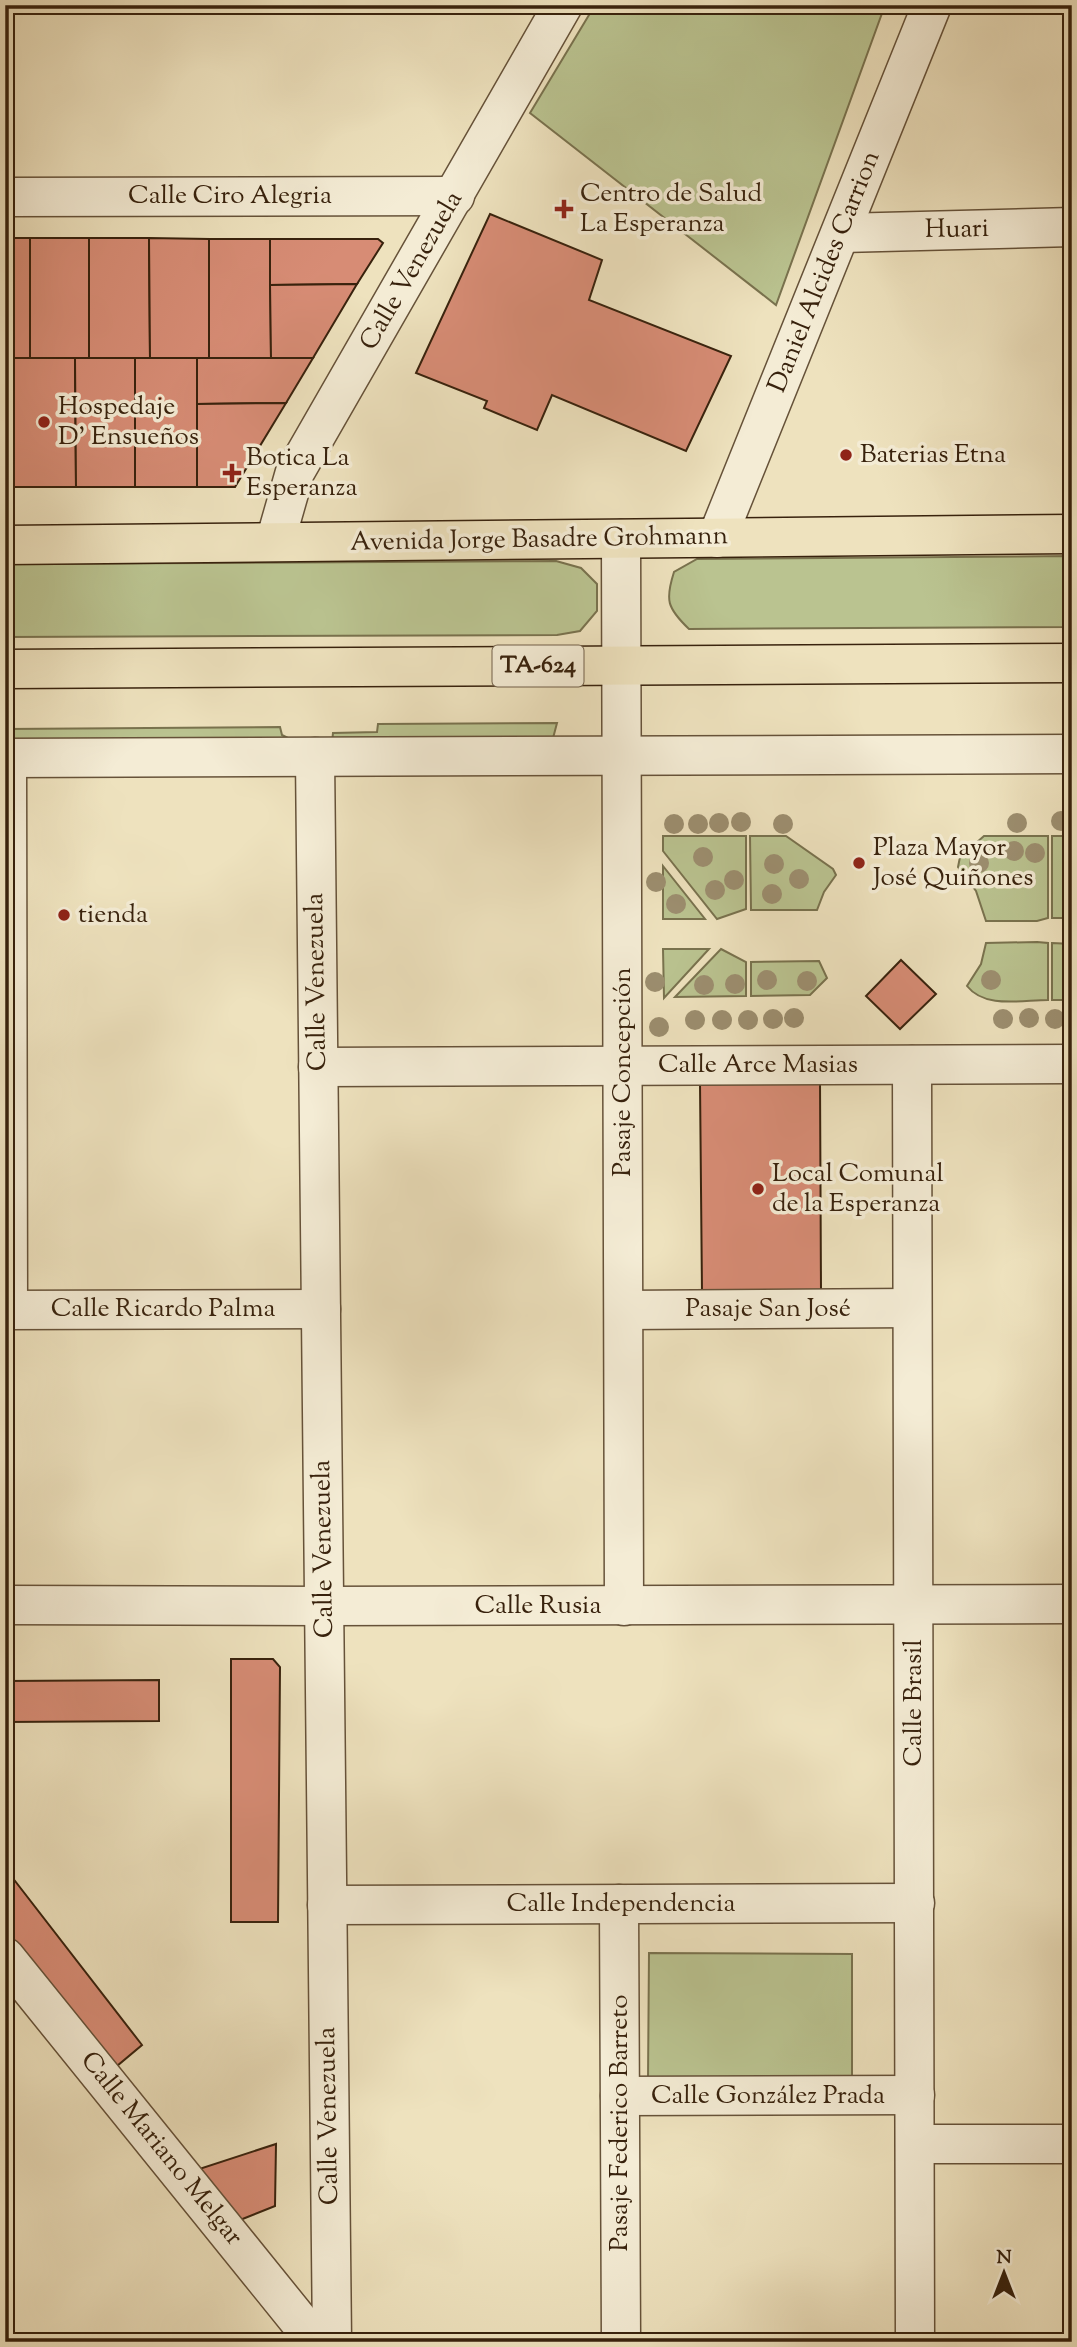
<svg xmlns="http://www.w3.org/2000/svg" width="1077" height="2347" viewBox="0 0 1077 2347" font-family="'Sorts Mill Goudy',serif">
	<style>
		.green { fill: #bac390; stroke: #79724e; stroke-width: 2 }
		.building { fill: #d78c75; stroke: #38220d; stroke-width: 2 }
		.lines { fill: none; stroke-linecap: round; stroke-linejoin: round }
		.minor-casing { stroke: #665239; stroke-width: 41 }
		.trunk-casing { stroke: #38220d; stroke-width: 41 }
		.minor { stroke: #f4ecd5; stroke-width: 38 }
		.trunk { stroke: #eee2be; stroke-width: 38 }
		.tree { fill: #9c8e6f }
		.poi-dot { fill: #8f2418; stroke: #f4ecd5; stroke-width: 2.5 }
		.labels { text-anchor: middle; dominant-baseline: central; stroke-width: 7; stroke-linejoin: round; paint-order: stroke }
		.shield { fill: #f4ecd5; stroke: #705f49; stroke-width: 2 }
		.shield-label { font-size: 24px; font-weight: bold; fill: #38220d }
		.poi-label { font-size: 26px; fill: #38220d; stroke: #f4ecd5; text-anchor: start }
		.street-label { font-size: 26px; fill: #38220d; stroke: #f4ecd5 }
	</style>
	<rect width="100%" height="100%" fill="#eee2be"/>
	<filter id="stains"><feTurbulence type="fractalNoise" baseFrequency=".00286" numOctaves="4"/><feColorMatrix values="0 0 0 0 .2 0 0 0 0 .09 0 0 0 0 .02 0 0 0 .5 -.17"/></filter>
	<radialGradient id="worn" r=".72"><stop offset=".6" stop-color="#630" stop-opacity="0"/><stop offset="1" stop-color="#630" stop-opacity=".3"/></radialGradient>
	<g class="green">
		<polygon points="595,5 885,5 776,305 530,113"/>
		<path d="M 1072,556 L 1072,627 L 689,629 C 667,608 665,600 674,572 L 697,559 Z"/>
		<polygon points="556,561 581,568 597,584 597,611 580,631 557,635 5,637 5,564"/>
		<polygon points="557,723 552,742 332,743 333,733 377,732 378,724"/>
		<polygon points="280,727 282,735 288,738 5,741 5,729"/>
		<polygon points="663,836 746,836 746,909 717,919 663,851"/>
		<polygon points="750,836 786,836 833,869 836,875 824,892 817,910 751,910"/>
		<polygon points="984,836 1048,836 1048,918 1037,921 986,921 976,891 958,867 960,857"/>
		<rect x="1052" y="836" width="20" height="82"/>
		<polygon points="663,866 705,919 663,919"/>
		<path d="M 1037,942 L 1048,943 L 1048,1000 C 1022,1000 985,1009 967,986 L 981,964 L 986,943 Z"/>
		<polygon points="1052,943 1072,944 1072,1000 1052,1000"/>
		<polygon points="663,949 709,949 664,998"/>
		<polygon points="721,949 746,962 746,996 675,997"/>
		<polygon points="819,961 827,978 810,995 751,996 751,962"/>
		<polygon points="649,1953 852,1954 852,2080 648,2080"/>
	</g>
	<g class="building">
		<polygon points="490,214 602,260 589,300 731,356 686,451 552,395 537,430 484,408 487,401 416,373"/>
		<rect x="5" y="238" width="25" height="120"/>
		<rect x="30" y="238" width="59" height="120"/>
		<polygon points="89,238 149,238 150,358 89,358"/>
		<polygon points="149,238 209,239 209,358 150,358"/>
		<polygon points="209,239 270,239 271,358 209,358"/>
		<polygon points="270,239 378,239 383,243 357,284 270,285"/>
		<polygon points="357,284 313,358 271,358 270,285"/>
		<rect x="5" y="358" width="8" height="129"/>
		<polygon points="13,358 75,358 76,487 13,487"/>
		<polygon points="75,358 135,358 135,487 76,487"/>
		<rect x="135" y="358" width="62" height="129"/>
		<polygon points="197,358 313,358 286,403 197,404"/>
		<polygon points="286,403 235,487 197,487 197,404"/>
		<polygon points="901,960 936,994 900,1029 866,996"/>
		<polygon points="820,1081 821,1292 702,1293 700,1083"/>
		<polygon points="231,1659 273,1659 280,1667 278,1922 231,1922"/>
		<polygon points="159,1680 159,1721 5,1722 5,1681"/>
		<polygon points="5,1868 142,2045 105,2076 5,1952"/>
		<polygon points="276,2144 275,2206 225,2226 184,2174"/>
	</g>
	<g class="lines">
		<defs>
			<g id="minor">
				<polyline points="5,197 455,196"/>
				<polyline points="842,233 1072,227"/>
				<polyline points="717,538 932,5"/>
				<polyline points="621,539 624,1606"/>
				<polyline points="275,542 295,472 563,5"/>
				<polyline points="315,757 332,2342"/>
				<polyline points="5,758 1072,754"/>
				<polyline points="7,758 8,1310"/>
				<polyline points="912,1065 915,2342"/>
				<polyline points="318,1067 1072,1064"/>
				<polyline points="5,1310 321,1309"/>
				<polyline points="624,1310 912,1308"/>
				<polyline points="5,1605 325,1606 1072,1604"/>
				<polyline points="619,1904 621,2342"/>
				<polyline points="327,1905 915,1903"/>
				<polyline points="5,1957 316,2342"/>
				<polyline points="620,2096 915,2095"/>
				<polyline points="915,2144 1072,2144"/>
			</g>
			<g id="trunk">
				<polyline points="5,545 1072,534"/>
				<polyline points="5,669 1072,663"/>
			</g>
		</defs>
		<use href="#minor" class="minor-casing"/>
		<use href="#trunk" class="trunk-casing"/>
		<use href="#minor" class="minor"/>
		<use href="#trunk" class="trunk"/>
	</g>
	<g class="tree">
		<circle cx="1061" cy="821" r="10"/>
		<circle cx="741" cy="822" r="10"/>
		<circle cx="719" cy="823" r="10"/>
		<circle cx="1017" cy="823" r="10"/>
		<circle cx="674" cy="824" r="10"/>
		<circle cx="698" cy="824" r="10"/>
		<circle cx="783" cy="824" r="10"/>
		<circle cx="1014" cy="851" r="10"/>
		<circle cx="1035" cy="853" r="10"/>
		<circle cx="703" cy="857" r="10"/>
		<circle cx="979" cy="863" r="10"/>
		<circle cx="774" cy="864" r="10"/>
		<circle cx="799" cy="879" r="10"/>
		<circle cx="734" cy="880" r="10"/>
		<circle cx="656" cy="882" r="10"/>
		<circle cx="715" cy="890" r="10"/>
		<circle cx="772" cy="894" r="10"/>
		<circle cx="676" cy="904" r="10"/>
		<circle cx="767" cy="980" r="10"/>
		<circle cx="991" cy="980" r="10"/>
		<circle cx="807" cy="981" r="10"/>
		<circle cx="655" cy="982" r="10"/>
		<circle cx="735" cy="984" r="10"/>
		<circle cx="704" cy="985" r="10"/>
		<circle cx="794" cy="1018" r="10"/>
		<circle cx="1029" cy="1018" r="10"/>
		<circle cx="773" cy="1019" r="10"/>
		<circle cx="1003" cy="1019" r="10"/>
		<circle cx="1055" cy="1019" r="10"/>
		<circle cx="695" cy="1020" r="10"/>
		<circle cx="722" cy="1020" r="10"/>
		<circle cx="748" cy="1020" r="10"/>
		<circle cx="659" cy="1027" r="10"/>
	</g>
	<g class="poi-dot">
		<path d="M560.5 198.5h7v7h7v7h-7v7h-7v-7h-7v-7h7z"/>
		<circle cx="44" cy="422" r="7"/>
		<circle cx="846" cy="455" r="7"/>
		<path d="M228.5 462.5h7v7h7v7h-7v7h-7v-7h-7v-7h7z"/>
		<circle cx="859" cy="863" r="7"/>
		<circle cx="64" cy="915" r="7"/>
		<circle cx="758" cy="1189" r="7"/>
	</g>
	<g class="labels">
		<rect class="shield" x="492.5" y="645.5" width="91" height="41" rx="5"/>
		<g class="shield-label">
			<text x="538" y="666">TA-624</text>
		</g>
		<g class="poi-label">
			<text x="580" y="194">Centro de Salud<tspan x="580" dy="30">La Esperanza</tspan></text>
			<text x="58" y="407">Hospedaje<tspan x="58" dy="30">D' Ensueños</tspan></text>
			<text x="860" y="455">Baterias Etna</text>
			<text x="246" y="458">Botica La<tspan x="246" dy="30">Esperanza</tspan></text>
			<text x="873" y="848">Plaza Mayor<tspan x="873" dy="30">José Quiñones</tspan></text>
			<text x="78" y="915">tienda</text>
			<text x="772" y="1174">Local Comunal<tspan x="772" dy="30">de la Esperanza</tspan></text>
		</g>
		<g class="street-label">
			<text x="230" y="196">Calle Ciro Alegria</text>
			<text transform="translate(957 230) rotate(-1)">Huari</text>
			<text transform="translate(412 271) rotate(-60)">Calle Venezuela</text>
			<text transform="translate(825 272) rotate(-68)">Daniel Alcides Carrion</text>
			<text transform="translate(539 540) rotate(-1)">Avenida Jorge Basadre Grohmann</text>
			<text transform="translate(317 982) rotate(-91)">Calle Venezuela</text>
			<text x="758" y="1065">Calle Arce Masias</text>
			<text transform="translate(623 1072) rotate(-90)">Pasaje Concepción</text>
			<text x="163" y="1309">Calle Ricardo Palma</text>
			<text x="768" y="1309">Pasaje San José</text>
			<text transform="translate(324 1549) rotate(-91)">Calle Venezuela</text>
			<text x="538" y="1606">Calle Rusia</text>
			<text transform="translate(914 1703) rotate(-90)">Calle Brasil</text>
			<text x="621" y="1904">Calle Independencia</text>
			<text x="768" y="2096">Calle González Prada</text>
			<text transform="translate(329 2116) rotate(-91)">Calle Venezuela</text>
			<text transform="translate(620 2123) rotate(-90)">Pasaje Federico Barreto</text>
			<text transform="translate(161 2149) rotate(51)">Calle Mariano Melgar</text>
		</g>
	</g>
	<rect width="1077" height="2347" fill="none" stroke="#eee2be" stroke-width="28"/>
	<rect x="7" y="7" width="1063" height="2333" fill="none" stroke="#38220d" stroke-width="3.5"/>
	<rect x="14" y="14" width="1049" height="2319" fill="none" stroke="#38220d" stroke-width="2"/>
	<g transform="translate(1004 2273)" stroke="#f4ecd5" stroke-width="5" paint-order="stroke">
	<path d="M0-5L12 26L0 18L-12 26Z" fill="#38220d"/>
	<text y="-10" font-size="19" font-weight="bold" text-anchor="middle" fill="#38220d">N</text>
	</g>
	<rect width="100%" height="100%" filter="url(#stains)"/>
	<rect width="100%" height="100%" fill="url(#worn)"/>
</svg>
